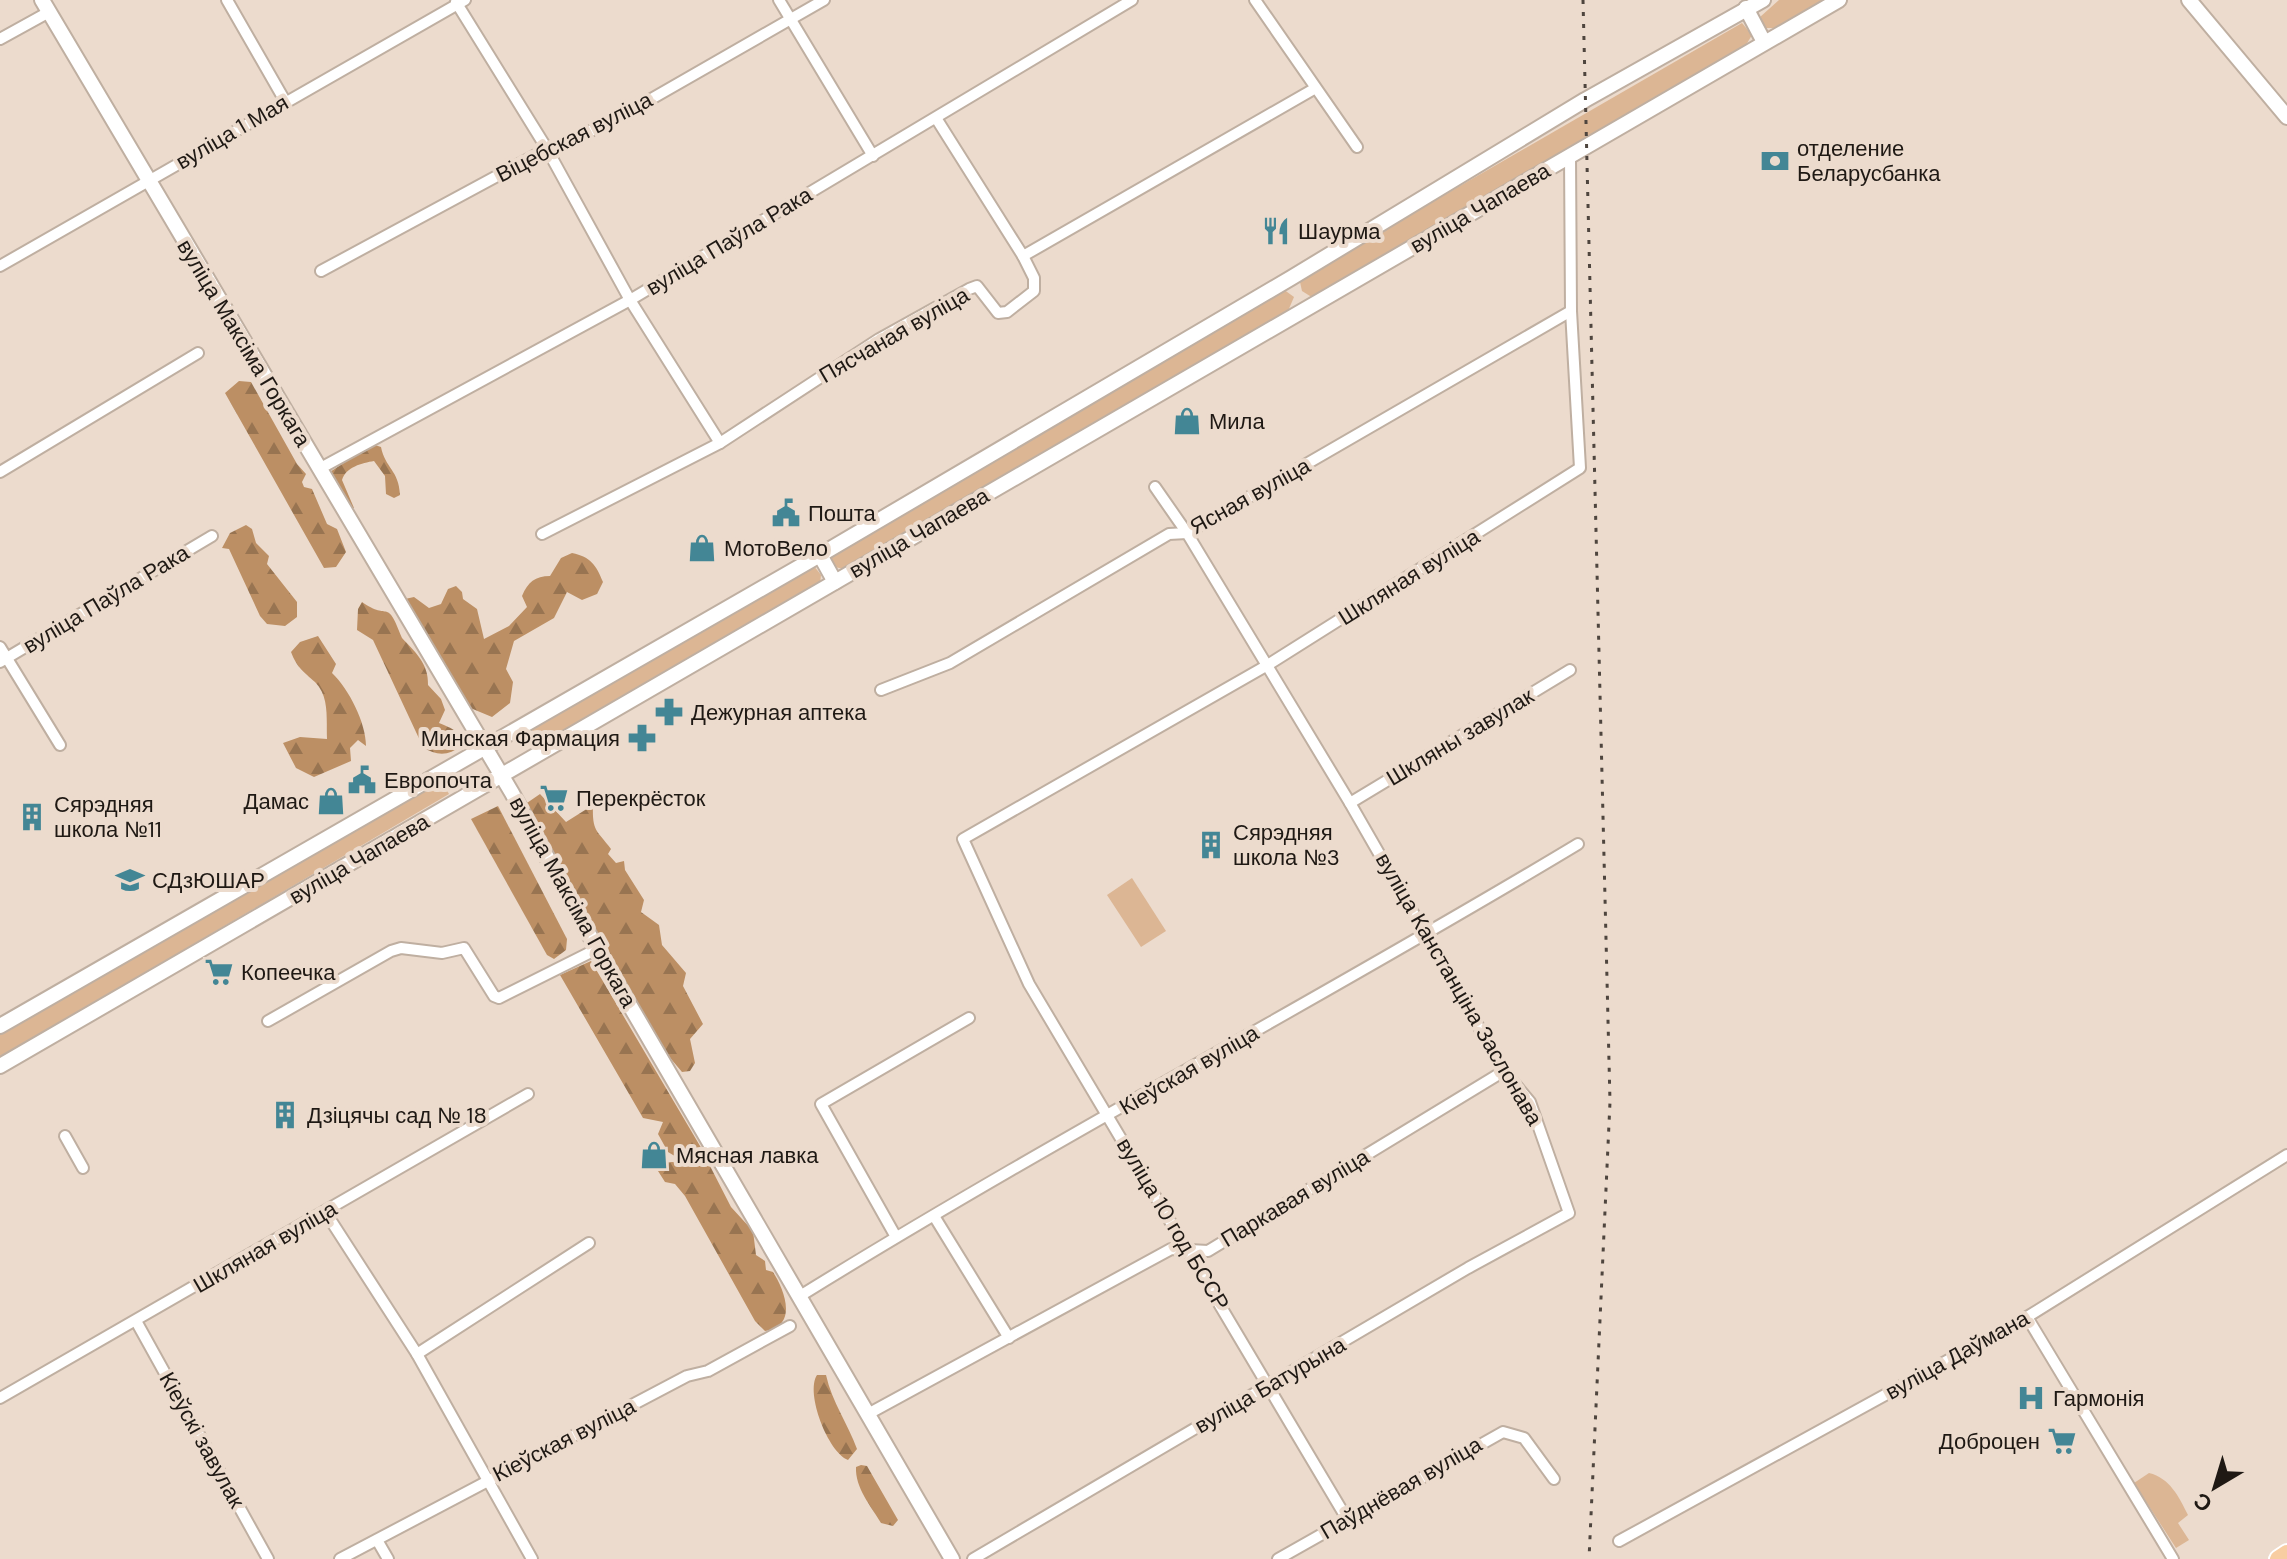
<svg xmlns="http://www.w3.org/2000/svg" width="2287" height="1559" viewBox="0 0 2287 1559" font-family="'DM Sans',sans-serif">
	<style>
		.green { fill: #dcb694 }
		.forest { fill: url(#forest-firs) }
		.lines { fill: none; stroke-linecap: round; stroke-linejoin: round }
		.street-casing { stroke: #bfafa1; stroke-width: 14 }
		.secondary-casing { stroke: #bfafa1; stroke-width: 18 }
		.primary-casing { stroke: #fff; stroke-width: 20 }
		.street { stroke: #fff; stroke-width: 10 }
		.secondary { stroke: #fff; stroke-width: 14 }
		.primary { stroke: #f8cda1; stroke-width: 16 }
		.rail { stroke: #4e453e; stroke-width: 3; stroke-dasharray: 4 8; stroke-linecap: butt }
		.labels { text-anchor: middle; dominant-baseline: central; stroke-width: 8; stroke-linejoin: round; paint-order: stroke }
		.street-label { font-size: 22px; fill: #1f1914; stroke: #ecdbcd }
		.poi-label { font-size: 22px; fill: #1f1914; stroke: #ecdbcd; text-anchor: start }
	</style>
	<defs>
		<pattern id="forest-firs" width="22" height="20" patternUnits="userSpaceOnUse" patternTransform="scale(2)"><rect width="22" height="20" fill="#bc8f64"/><path d="M5 1l3.5 6h-7zM16 11l3.5 6h-7z" fill="#987451"/></pattern>
	</defs>
	<rect width="100%" height="100%" fill="#ecdbcd"/>
	<g class="green">
		<polygon points="1779,0 1825,0 1775,28 1766,28 1760,17"/>
		<polygon points="1742,23 1752,35 1746,45 1318,296 1310,296 1302,291 1300,282 1306,275"/>
		<polygon points="1283,289 1294,297 1288,311 845,569 834,567 830,556"/>
		<polygon points="814,566 821,575 820,585 542,745 531,728"/>
		<polygon points="438,775 449,794 0,1058 0,1030"/>
		<polygon points="1132,878 1166,931 1141,947 1107,895"/>
		<path d="M 2149,1473 C 2170,1478 2179,1497 2188,1515 L 2178,1523 L 2189,1540 L 2176,1548 L 2134,1483 Z"/>
	</g>
	<g class="forest">
		<polygon points="239,381 251,382 297,464 306,474 302,482 304,487 312,489 327,524 337,529 346,552 336,567 324,568 225,393"/>
		<path d="M 372,444 L 381,447 C 385,468 399,470 400,495 L 394,498 L 386,494 L 385,476 L 374,461 C 362,463 346,467 342,480 L 354,508 L 347,507 L 331,485 L 330,472 Z"/>
		<polygon points="246,525 252,529 256,543 269,556 267,564 297,602 297,617 285,626 267,624 260,616 229,549 222,548 230,533"/>
		<path d="M 572,553 C 591,557 596,565 603,582 L 597,594 L 582,600 L 567,592 L 554,618 L 514,641 L 506,669 L 513,682 L 510,703 L 492,717 L 468,707 L 405,599 L 414,597 L 429,608 L 441,604 L 448,589 L 456,586 L 462,592 L 463,599 L 477,609 L 484,639 L 509,626 L 527,607 L 522,596 C 528,582 535,576 550,576 L 561,558 Z"/>
		<path d="M 362,602 C 390,622 386,596 402,638 C 414,651 429,663 428,685 L 441,699 L 445,710 L 439,723 C 453,729 460,730 461,746 C 449,756 436,756 423,747 L 373,640 L 357,630 L 358,609 Z"/>
		<path d="M 318,636 L 336,664 L 332,673 C 349,689 366,723 366,746 L 358,740 L 350,748 L 351,761 L 314,777 L 296,768 L 283,743 L 300,737 L 327,739 C 326,720 330,697 315,682 C 304,672 297,668 291,652 L 300,642 Z"/>
		<path d="M 540,794 L 566,822 L 593,805 C 592,832 597,830 611,849 L 608,854 L 616,863 L 624,861 L 625,870 L 644,900 L 641,912 L 659,925 L 662,945 L 686,973 L 683,986 L 703,1024 L 690,1039 L 695,1063 L 690,1071 L 682,1072 L 666,1053 L 524,805 Z"/>
		<polygon points="498,806 567,939 566,950 554,959 547,955 471,819"/>
		<polygon points="591,961 703,1151 683,1161 668,1152 658,1134 663,1122 643,1118 560,975"/>
		<path d="M 672,1162 L 710,1166 L 731,1207 L 753,1231 L 756,1255 L 765,1261 L 766,1270 L 773,1272 C 784,1289 799,1326 765,1331 L 755,1321 L 685,1196 L 675,1184 L 665,1182 L 658,1171 L 663,1163 Z"/>
		<path d="M 817,1375 L 826,1375 C 832,1402 848,1424 857,1449 L 848,1460 C 828,1452 805,1393 817,1375 Z"/>
		<path d="M 861,1465 L 867,1466 L 898,1520 L 893,1526 L 881,1523 C 871,1506 855,1488 856,1467 Z"/>
	</g>
	<g class="lines">
		<defs>
			<g id="street">
				<polyline points="227,0 285,101"/>
				<polyline points="779,0 873,156"/>
				<polyline points="1255,0 1357,147"/>
				<polyline points="456,2 547,149 630,300 720,443"/>
				<polyline points="0,39 49,12"/>
				<polyline points="936,118 1023,256"/>
				<polyline points="0,266 465,0"/>
				<polyline points="321,271 547,149 564,145 646,102 824,0"/>
				<polyline points="319,469 630,300 1132,0"/>
				<polyline points="0,472 198,353"/>
				<polyline points="542,534 720,443 879,339 969,289 977,286 998,313 1007,312 1034,291 1034,278 1023,256 1314,89"/>
				<polyline points="0,647 60,745"/>
				<polyline points="0,662 212,536"/>
				<polyline points="881,690 950,663 1169,534 1187,533 1571,311"/>
				<polyline points="1350,803 1570,670"/>
				<polyline points="268,1021 391,951 401,948 442,953 464,948 494,996 499,998 597,949"/>
				<polyline points="65,1136 83,1168"/>
				<polyline points="326,1213 417,1354 532,1559"/>
				<polyline points="934,1216 1009,1338"/>
				<polyline points="896,1237 821,1104 969,1018"/>
				<path d="M 800,1296 C 1055,1138 1321,999 1578,844"/>
				<polyline points="2027,1317 2173,1559"/>
				<polyline points="136,1321 268,1559"/>
				<polyline points="417,1354 589,1243"/>
				<polyline points="0,1398 528,1094"/>
				<polyline points="868,1414 1171,1249 1208,1251 1504,1071"/>
				<polyline points="1347,1519 1029,984 963,839 1266,666 1580,468 1571,311 1570,155"/>
				<polyline points="377,1540 388,1559"/>
				<polyline points="1619,1541 2027,1317 2287,1155"/>
				<polyline points="340,1559 687,1376 708,1371 790,1326"/>
				<polyline points="973,1559 1468,1268 1569,1213 1530,1102 1504,1071 1350,803 1187,533 1155,487"/>
				<polyline points="1278,1559 1503,1432 1524,1438 1554,1479"/>
			</g>
			<g id="secondary">
				<polyline points="42,0 512,793 597,949 952,1559"/>
				<polyline points="2189,0 2287,117"/>
				<polyline points="1746,8 1764,42"/>
				<polyline points="820,555 835,582"/>
				<polyline points="0,1026 820,555 1291,278 1585,100 1763,0"/>
				<polyline points="0,1066 1839,0"/>
			</g>
			<polyline id="primary" points="2278,1559 2287,1553"/>
		</defs>
		<use href="#street" class="street-casing"/>
		<use href="#secondary" class="secondary-casing"/>
		<use href="#primary" class="primary-casing"/>
		<use href="#street" class="street"/>
		<use href="#secondary" class="secondary"/>
		<use href="#primary" class="primary"/>
		<polyline class="rail" points="1583,0 1610,1102 1589,1559"/>
	</g>
	<defs>
		<symbol id="bank-bare" viewBox="-9 -9 18 18"><path d="M-6-4H6V4H-6ZM0-2.3a2.3 2.3 0 1 0 0 4.6a2.3 2.3 0 1 0 0-4.6Z" fill="#438695" stroke="#ecdbcd" stroke-width="2.5" paint-order="stroke"/></symbol>
		<symbol id="restaurant-bare" viewBox="-9 -9 18 18"><path d="M-5-6h1v4h1v-4h1v4h1v-4h1v5L-1.5 .5V6h-2V.5L-5-1ZM5-6V6H3V1.5H1.5Q1.5-4 5-6Z" fill="#438695" stroke="#ecdbcd" stroke-width="2.5" paint-order="stroke"/></symbol>
		<symbol id="shop-bare" viewBox="-9 -9 18 18"><path d="M-5-2.5h2.3a2.7 3.5 0 0 1 5.4 0H5L5.5 6h-11ZM-1.5-2.5h3a1.5 2.3 0 0 0-3 0Z" fill="#438695" stroke="#ecdbcd" stroke-width="2.5" paint-order="stroke"/></symbol>
		<symbol id="civic-bare" viewBox="-9 -9 18 18"><path d="M-.6-6.5H3V-4.5H.6V-3L4-1V1h2V6H-6V1h2V-1L-.6-3ZM-1.2 2.5V6h2.4V2.5Z" fill="#438695" stroke="#ecdbcd" stroke-width="2.5" paint-order="stroke"/></symbol>
		<symbol id="pharmacy-bare" viewBox="-9 -9 18 18"><path d="M-2-6h4v4h4v4h-4v4h-4v-4h-4v-4h4Z" fill="#438695" stroke="#ecdbcd" stroke-width="2.5" paint-order="stroke"/></symbol>
		<symbol id="supermarket-bare" viewBox="-9 -9 18 18"><path d="M-6-5.5h2.5l.6 2H6L4.5 2H-2.5L-4.4-4H-6ZM-1.5 3.2a1.3 1.3 0 1 0 .1 0ZM3 3.2a1.3 1.3 0 1 0 .1 0Z" fill="#438695" stroke="#ecdbcd" stroke-width="2.5" paint-order="stroke"/></symbol>
		<symbol id="building-bare" viewBox="-9 -9 18 18"><path d="M-4-6H4V6H1V3H-1V6H-4ZM-2.5-4.3h1.7v1.8h-1.7ZM.8-4.3h1.7v1.8H.8ZM-2.5-1h1.7V.8h-1.7ZM.8-1h1.7V.8H.8Z" fill="#438695" stroke="#ecdbcd" stroke-width="2.5" paint-order="stroke"/></symbol>
		<symbol id="school-bare" viewBox="-9 -9 18 18"><path d="M0-5L7-2L0 1L-7-2ZM-4 1L0 2.5L4 1V4Q0 6-4 4Z" fill="#438695" stroke="#ecdbcd" stroke-width="2.5" paint-order="stroke"/></symbol>
		<symbol id="hospital-bare" viewBox="-9 -9 18 18"><path d="M-5-5h3v3.5h4V-5h3V5h-3V1.5h-4V5h-3Z" fill="#438695" stroke="#ecdbcd" stroke-width="2.5" paint-order="stroke"/></symbol>
	</defs>
	<g fill-rule="evenodd">
		<use href="#bank-bare" x="1755" y="141" width="40" height="40"/>
		<use href="#restaurant-bare" x="1256" y="211" width="40" height="40"/>
		<use href="#shop-bare" x="1167" y="401" width="40" height="40"/>
		<use href="#civic-bare" x="766" y="493" width="40" height="40"/>
		<use href="#shop-bare" x="682" y="528" width="40" height="40"/>
		<use href="#pharmacy-bare" x="649" y="692" width="40" height="40"/>
		<use href="#pharmacy-bare" x="622" y="718" width="40" height="40"/>
		<use href="#civic-bare" x="342" y="760" width="40" height="40"/>
		<use href="#supermarket-bare" x="534" y="778" width="40" height="40"/>
		<use href="#shop-bare" x="311" y="781" width="40" height="40"/>
		<use href="#building-bare" x="12" y="797" width="40" height="40"/>
		<use href="#building-bare" x="1191" y="825" width="40" height="40"/>
		<use href="#school-bare" x="110" y="860" width="40" height="40"/>
		<use href="#supermarket-bare" x="199" y="952" width="40" height="40"/>
		<use href="#building-bare" x="265" y="1095" width="40" height="40"/>
		<use href="#shop-bare" x="634" y="1135" width="40" height="40"/>
		<use href="#hospital-bare" x="2011" y="1378" width="40" height="40"/>
		<use href="#supermarket-bare" x="2042" y="1421" width="40" height="40"/>
	</g>
	<g class="labels">
		<g class="street-label">
			<text transform="translate(232 132) rotate(-30)">вуліца 1 Мая</text>
			<text transform="translate(574 137) rotate(-27)">Віцебская вуліца</text>
			<text transform="translate(1480 208) rotate(-30)">вуліца Чапаева</text>
			<text transform="translate(729 241) rotate(-31)">вуліца Паўла Рака</text>
			<text transform="translate(894 335) rotate(-30)">Пясчаная вуліца</text>
			<text transform="translate(244 343) rotate(59)">вуліца Максіма Горкага</text>
			<text transform="translate(1250 496) rotate(-29)">Ясная вуліца</text>
			<text transform="translate(919 533) rotate(-30)">вуліца Чапаева</text>
			<text transform="translate(1409 577) rotate(-32)">Шкляная вуліца</text>
			<text transform="translate(106 599) rotate(-31)">вуліца Паўла Рака</text>
			<text transform="translate(1460 737) rotate(-31)">Шкляны завулак</text>
			<text transform="translate(359 859) rotate(-30)">вуліца Чапаева</text>
			<text transform="translate(573 902) rotate(61)">вуліца Максіма Горкага</text>
			<text transform="translate(1459 989) rotate(60)">вуліца Канстанціна Заслонава</text>
			<text transform="translate(1189 1070) rotate(-30)">Кіеўская вуліца</text>
			<text transform="translate(1295 1198) rotate(-31)">Паркавая вуліца</text>
			<text transform="translate(1173 1224) rotate(59)">вуліца 10 год БССР</text>
			<text transform="translate(265 1247) rotate(-30)">Шкляная вуліца</text>
			<text transform="translate(1957 1355) rotate(-29)">вуліца Даўмана</text>
			<text transform="translate(1270 1385) rotate(-30)">вуліца Батурына</text>
			<text transform="translate(202 1440) rotate(61)">Кіеўскі завулак</text>
			<text transform="translate(564 1440) rotate(-27)">Кіеўская вуліца</text>
			<text transform="translate(1401 1488) rotate(-30)">Паўднёвая вуліца</text>
		</g>
		<g class="poi-label">
			<text x="1797" y="148">отделение<tspan x="1797" dy="25">Беларусбанка</tspan></text>
			<text x="1298" y="231">Шаурма</text>
			<text x="1209" y="421">Мила</text>
			<text x="808" y="513">Пошта</text>
			<text x="724" y="548">МотоВело</text>
			<text x="691" y="712">Дежурная аптека</text>
			<text x="620" y="738" text-anchor="end">Минская Фармация</text>
			<text x="384" y="780">Европочта</text>
			<text x="576" y="798">Перекрёсток</text>
			<text x="309" y="801" text-anchor="end">Дамас</text>
			<text x="54" y="804">Сярэдняя<tspan x="54" dy="25">школа №11</tspan></text>
			<text x="1233" y="832">Сярэдняя<tspan x="1233" dy="25">школа №3</tspan></text>
			<text x="152" y="880">СДзЮШАР</text>
			<text x="241" y="972">Копеечка</text>
			<text x="307" y="1115">Дзіцячы сад № 18</text>
			<text x="676" y="1155">Мясная лавка</text>
			<text x="2053" y="1398">Гармонія</text>
			<text x="2040" y="1441" text-anchor="end">Доброцен</text>
		</g>
	</g>
	<g transform="translate(2215 1487) rotate(218)" stroke="#ecdbcd" stroke-width="6" paint-order="stroke">
	<path d="M0-6L14 30L0 20L-14 30Z" fill="#1f1914"/>
	<text y="-12" font-size="22" font-weight="bold" text-anchor="middle" fill="#1f1914">С</text>
	</g>
</svg>
